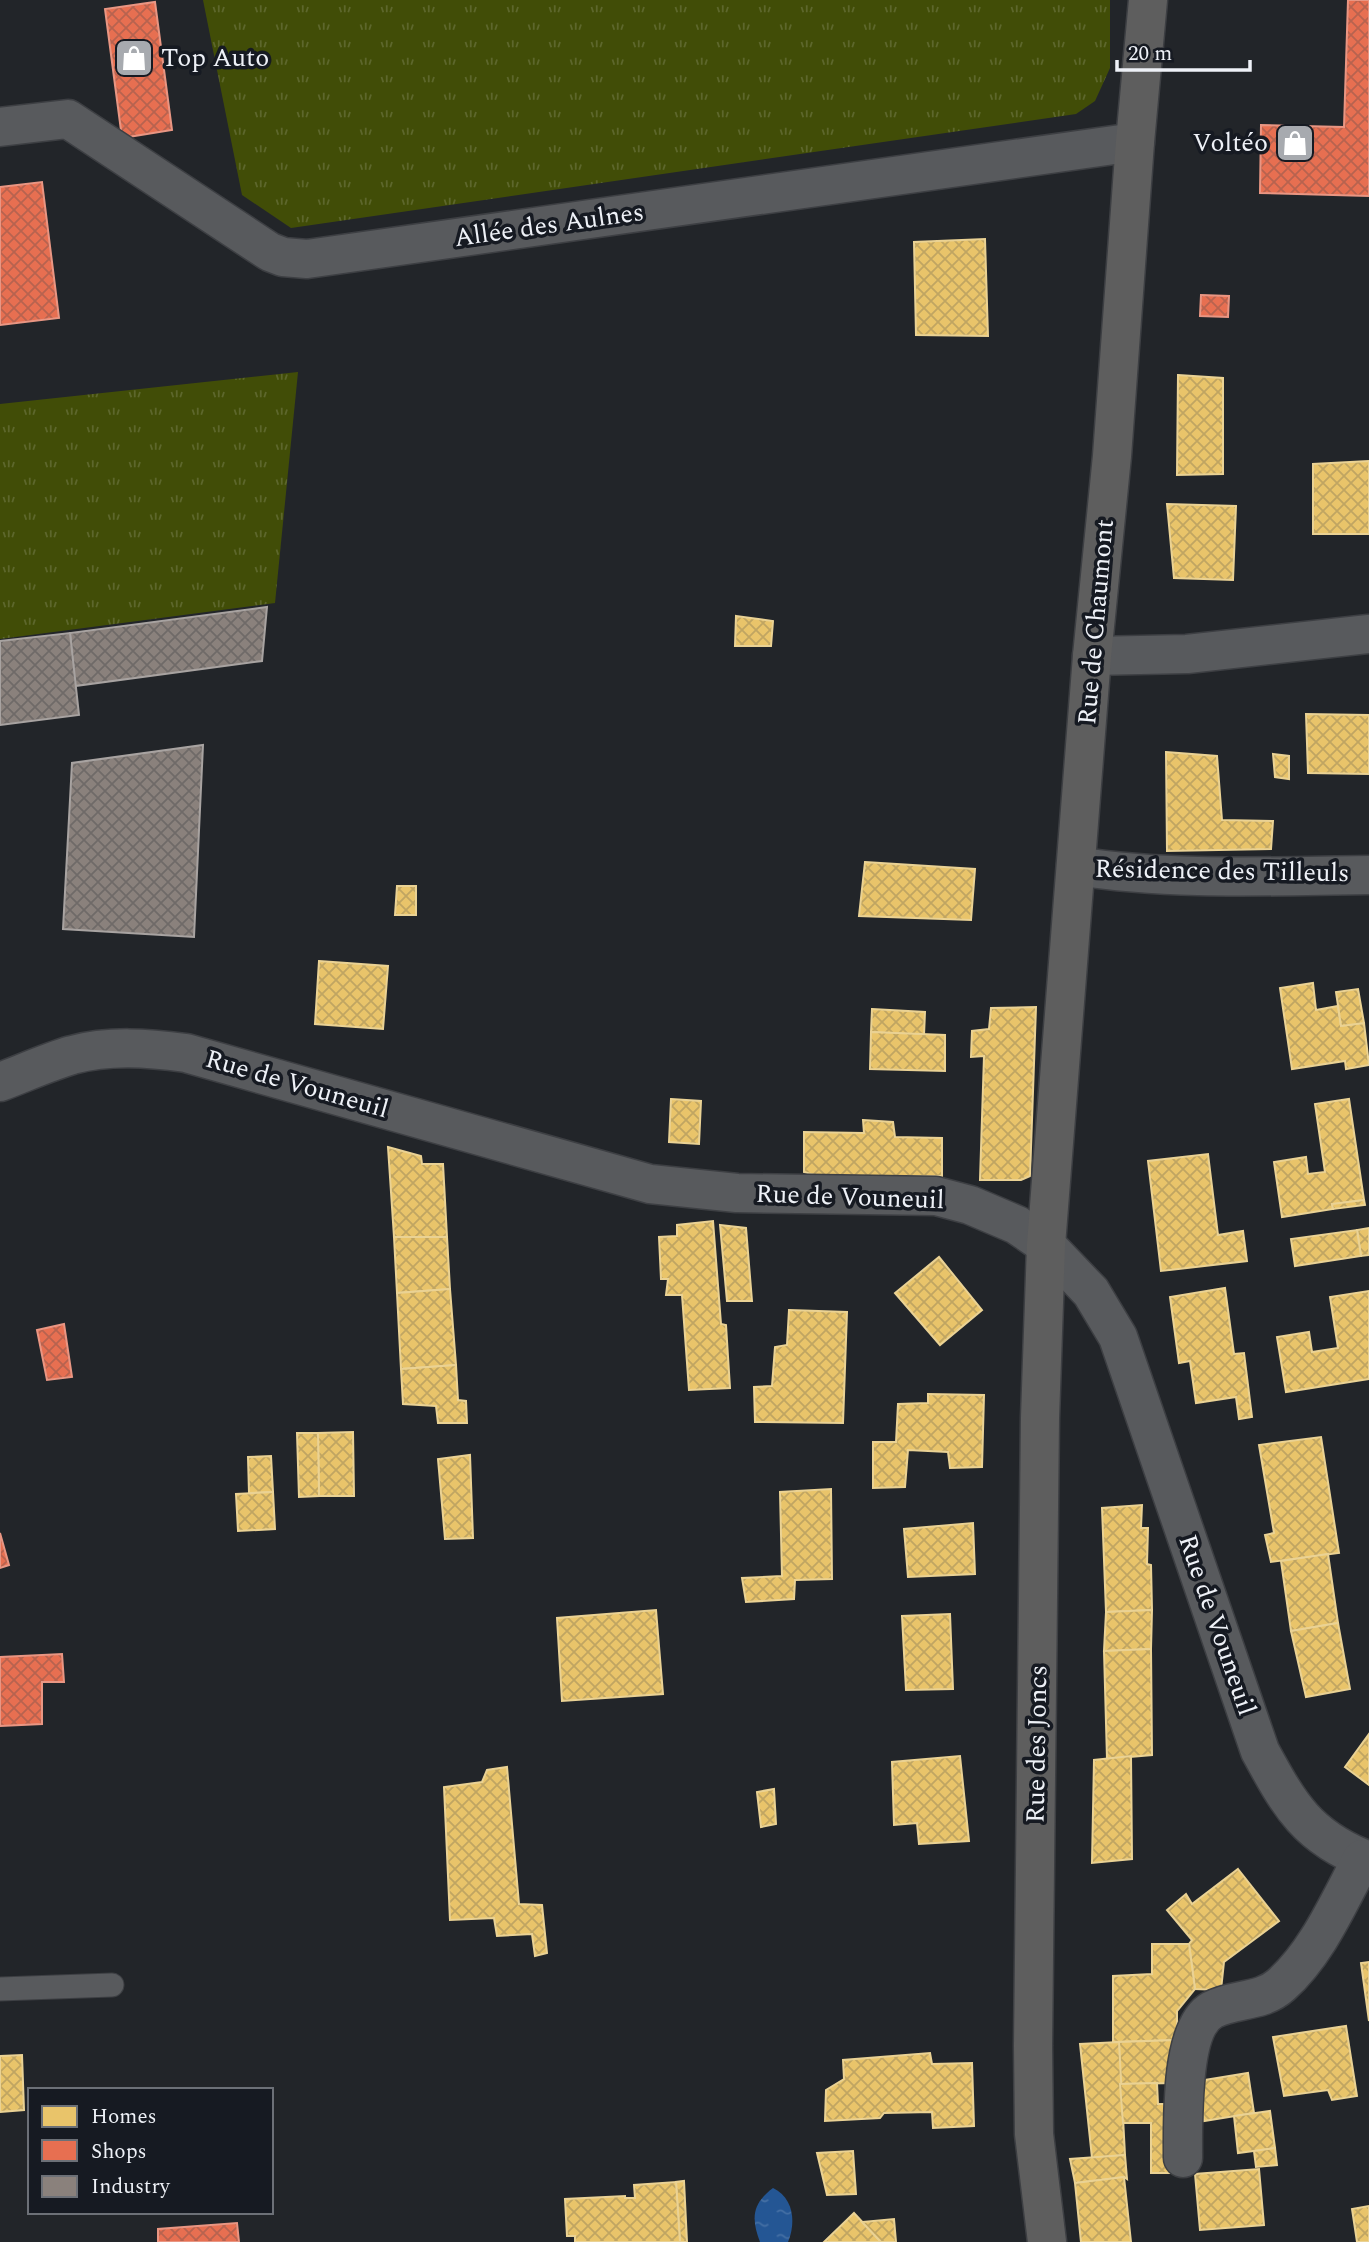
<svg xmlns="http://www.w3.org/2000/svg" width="1369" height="2242" viewBox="0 0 1369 2242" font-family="Spectral,serif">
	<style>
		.grass { fill: url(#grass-tufts) }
		.water { fill: url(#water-ripples) }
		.homes { fill: url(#homes-cross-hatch); stroke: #ead294; stroke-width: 2 }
		.shops { fill: url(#shops-cross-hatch); stroke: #e99683; stroke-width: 2 }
		.industry { fill: url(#industry-cross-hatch); stroke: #a8a3a1; stroke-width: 2 }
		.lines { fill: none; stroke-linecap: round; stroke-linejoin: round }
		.lane-casing { stroke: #3d3f43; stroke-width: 25 }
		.street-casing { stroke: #3d3f43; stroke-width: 41 }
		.secondary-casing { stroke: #3d3f43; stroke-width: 41 }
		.lane { stroke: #585a5d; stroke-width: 23 }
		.street { stroke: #585a5d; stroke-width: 38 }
		.secondary { stroke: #5e5e5e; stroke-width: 38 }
		.labels { text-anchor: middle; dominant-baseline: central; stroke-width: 7; stroke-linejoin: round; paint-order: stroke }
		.poi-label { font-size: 26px; fill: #eef1f7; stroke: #161a22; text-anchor: start }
		.street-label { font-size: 26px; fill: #eef1f7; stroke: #161a22 }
	</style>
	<defs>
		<pattern id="grass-tufts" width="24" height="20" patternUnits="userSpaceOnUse" patternTransform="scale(1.75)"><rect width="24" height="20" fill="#414d07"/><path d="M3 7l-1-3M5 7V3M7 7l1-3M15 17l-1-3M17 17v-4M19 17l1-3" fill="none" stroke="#5d672c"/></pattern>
		<pattern id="water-ripples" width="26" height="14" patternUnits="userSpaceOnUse" patternTransform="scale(1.75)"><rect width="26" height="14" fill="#245694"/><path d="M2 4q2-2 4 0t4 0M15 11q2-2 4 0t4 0" fill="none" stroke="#446fa4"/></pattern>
		<pattern id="homes-cross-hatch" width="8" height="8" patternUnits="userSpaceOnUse" patternTransform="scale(1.75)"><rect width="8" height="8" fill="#e9c46a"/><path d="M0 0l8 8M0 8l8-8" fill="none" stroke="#c0a562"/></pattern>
		<pattern id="shops-cross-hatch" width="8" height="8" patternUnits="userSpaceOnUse" patternTransform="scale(1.75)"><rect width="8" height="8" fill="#e76f51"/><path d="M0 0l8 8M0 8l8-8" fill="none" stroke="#b7634f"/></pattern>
		<pattern id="industry-cross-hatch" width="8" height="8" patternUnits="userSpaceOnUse" patternTransform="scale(1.75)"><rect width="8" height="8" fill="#8a817c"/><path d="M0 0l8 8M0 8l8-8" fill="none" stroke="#6f6a68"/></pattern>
	</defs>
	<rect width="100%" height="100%" fill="#222529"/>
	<g class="grass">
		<polygon points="203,0 1110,0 1110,68 1095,101 1076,114 291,228 242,195"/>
		<polygon points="298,372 275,603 0,639 0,404"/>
	</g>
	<path class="water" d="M 773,2188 C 794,2198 796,2223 788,2242 L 760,2242 C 751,2218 752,2204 773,2188 Z"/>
	<g class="homes">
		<polygon points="985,239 988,336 916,335 914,242"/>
		<polygon points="1178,375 1223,378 1223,474 1177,475"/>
		<polygon points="1369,461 1369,534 1313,534 1313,464"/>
		<polygon points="1167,504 1236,506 1233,580 1174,578"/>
		<polygon points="736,616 773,621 771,646 735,646"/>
		<polygon points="1306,714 1369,715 1369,774 1308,773"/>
		<polygon points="1166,752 1217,756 1222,820 1273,821 1271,849 1167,851"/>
		<polygon points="1273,754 1289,756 1289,779 1275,777"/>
		<polygon points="865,862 975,869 971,920 859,916"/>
		<polygon points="397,886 416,886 416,915 395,915"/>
		<polygon points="319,961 388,966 383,1029 315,1024"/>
		<polygon points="1313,983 1316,1010 1338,1006 1341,1026 1364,1023 1369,1065 1346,1069 1345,1061 1292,1069 1280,988"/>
		<polygon points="1358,989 1364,1023 1341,1026 1336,992"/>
		<polygon points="1036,1007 1030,1176 1021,1180 980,1180 984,1056 971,1057 972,1031 989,1029 991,1008"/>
		<polygon points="872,1009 925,1012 924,1035 871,1032"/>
		<polygon points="871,1032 945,1035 945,1071 870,1069"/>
		<polygon points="671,1099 701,1101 699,1144 669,1142"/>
		<polygon points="1349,1099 1364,1200 1332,1204 1333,1209 1282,1217 1274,1162 1306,1157 1308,1174 1325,1172 1315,1104"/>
		<polygon points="863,1120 893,1122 895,1137 942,1138 942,1176 818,1176 804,1172 804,1132 864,1133"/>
		<polygon points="388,1147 421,1156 422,1164 443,1164 447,1237 394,1237"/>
		<polygon points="1208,1154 1218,1235 1243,1231 1247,1261 1161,1271 1148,1161"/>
		<polygon points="1364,1200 1365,1205 1333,1209 1332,1204"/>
		<polygon points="713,1221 721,1324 726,1325 730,1388 689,1390 682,1295 666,1295 668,1279 661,1279 659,1237 677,1236 677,1225"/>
		<polygon points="720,1225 746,1228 752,1301 727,1301"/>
		<polygon points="1369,1228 1369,1255 1361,1256 1357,1230"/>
		<polygon points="1357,1230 1361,1256 1295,1266 1291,1239"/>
		<polygon points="394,1237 447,1237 450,1289 397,1293"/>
		<polygon points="939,1257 982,1310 940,1345 895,1293"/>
		<polygon points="1225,1288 1234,1354 1244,1353 1252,1417 1239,1419 1236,1397 1196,1403 1190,1361 1179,1363 1170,1297"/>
		<polygon points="450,1289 456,1365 401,1369 397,1293"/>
		<polygon points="1369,1291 1369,1379 1286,1392 1277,1337 1309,1332 1312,1352 1338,1348 1330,1297"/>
		<polygon points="789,1310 847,1312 843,1423 755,1422 754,1387 772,1386 775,1347 787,1345"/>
		<polygon points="456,1365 458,1400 466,1401 467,1423 438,1423 436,1406 403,1404 401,1369"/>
		<polygon points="928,1394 984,1395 982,1467 950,1468 948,1452 908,1450 905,1487 873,1488 873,1442 896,1442 898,1404 928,1403"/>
		<polygon points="353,1432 354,1496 319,1496 318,1433"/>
		<polygon points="297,1433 318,1433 319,1496 299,1497"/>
		<polygon points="1321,1437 1339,1553 1271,1562 1265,1535 1274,1533 1259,1445"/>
		<polygon points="470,1455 473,1538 445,1539 438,1459"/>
		<polygon points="271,1456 273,1492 249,1493 248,1457"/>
		<polygon points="831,1489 832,1579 795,1580 794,1599 746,1602 742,1578 782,1576 780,1492"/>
		<polygon points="273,1492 275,1529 238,1531 236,1494"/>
		<polygon points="1142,1505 1141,1528 1148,1528 1147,1564 1151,1565 1152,1610 1106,1612 1102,1508"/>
		<polygon points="973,1523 975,1574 908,1577 904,1529"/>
		<polygon points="1328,1554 1338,1623 1291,1631 1281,1561"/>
		<polygon points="656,1610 663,1694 562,1701 557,1618"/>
		<polygon points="1152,1610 1151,1649 1104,1651 1106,1612"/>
		<polygon points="950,1614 953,1689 906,1690 902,1616"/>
		<polygon points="1338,1623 1350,1689 1306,1697 1291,1631"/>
		<polygon points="1151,1649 1152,1755 1107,1759 1104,1651"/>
		<polygon points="1369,1734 1369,1785 1345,1767"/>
		<polygon points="960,1756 969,1841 919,1844 917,1823 894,1825 892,1762"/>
		<polygon points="1131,1756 1132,1859 1092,1863 1094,1760"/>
		<polygon points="507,1767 519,1904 542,1905 547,1953 535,1956 532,1934 497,1936 494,1918 450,1920 444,1787 482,1782 487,1770"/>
		<polygon points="774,1789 776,1824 761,1827 757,1792"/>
		<polygon points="1238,1869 1279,1921 1224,1962 1221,1990 1195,1989 1189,1944 1192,1940 1167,1910 1186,1894 1192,1904"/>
		<polygon points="1152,1944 1189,1944 1195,1989 1177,2011 1177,2040 1113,2042 1113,1976 1152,1974"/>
		<polygon points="1369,1962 1369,2021 1361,1963"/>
		<polygon points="1346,2026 1357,2096 1332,2100 1328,2090 1284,2096 1273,2037"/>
		<polygon points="1177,2040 1177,2083 1120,2084 1119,2042"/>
		<polygon points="1119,2042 1125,2155 1092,2158 1080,2044"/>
		<polygon points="930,2053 932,2064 972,2063 974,2126 933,2128 932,2112 884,2113 880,2118 825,2121 826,2090 844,2079 843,2060"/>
		<polygon points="22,2055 24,2110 0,2112 0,2056"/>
		<polygon points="1248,2073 1254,2113 1204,2121 1198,2081"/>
		<polygon points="1157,2083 1158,2104 1177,2104 1178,2173 1151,2173 1151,2123 1123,2123 1120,2084"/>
		<polygon points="1270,2111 1275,2148 1238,2153 1234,2116"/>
		<polygon points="1275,2148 1277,2165 1256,2167 1254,2151"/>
		<polygon points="853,2151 856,2194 827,2195 817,2153"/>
		<polygon points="1125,2155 1127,2179 1124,2177 1075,2183 1070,2159"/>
		<polygon points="1259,2169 1264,2225 1200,2230 1195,2174"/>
		<polygon points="1124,2177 1131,2242 1081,2242 1075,2183"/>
		<polygon points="684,2181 687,2242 680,2242 676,2182"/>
		<polygon points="676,2182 680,2242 575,2242 575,2236 567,2236 565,2199 625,2196 625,2198 635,2198 634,2185"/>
		<polygon points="1369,2206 1369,2242 1357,2242 1352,2209"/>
		<polygon points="854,2213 881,2242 824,2242"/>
		<polygon points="894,2219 896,2242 881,2242 862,2222"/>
	</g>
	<g class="shops">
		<polygon points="1348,0 1369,0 1369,196 1260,193 1261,125 1344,127"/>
		<polygon points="155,2 172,130 122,138 105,9"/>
		<polygon points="42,182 59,318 0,325 0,187"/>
		<polygon points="1201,295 1229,296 1228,317 1200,316"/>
		<polygon points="64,1324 72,1377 47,1380 37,1330"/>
		<polygon points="0,1533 9,1565 0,1568"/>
		<polygon points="62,1654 64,1682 42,1682 42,1724 0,1726 0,1657"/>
		<polygon points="237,2223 239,2242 158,2242 158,2229"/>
	</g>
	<g class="industry">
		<polygon points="267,607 262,661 75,686 70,633"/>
		<polygon points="70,633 79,715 0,725 0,641"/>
		<polygon points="203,745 194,937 63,929 72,763"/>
	</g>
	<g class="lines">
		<defs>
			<polyline id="lane" points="0,1989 112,1985"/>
			<g id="street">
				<polyline points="0,127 68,119 270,252 283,257 307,259 1135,142"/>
				<polyline points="1092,656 1187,654 1369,634"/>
				<path d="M 1076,866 C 1173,881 1272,876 1369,875"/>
				<path d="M 0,1082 C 24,1073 48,1062 72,1055 C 110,1045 148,1048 186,1053 L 650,1184 L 737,1193 L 936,1196 L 970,1205 L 1017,1225 L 1046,1245 L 1091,1292 L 1118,1337 L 1260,1751 C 1290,1806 1307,1837 1369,1861"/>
				<path d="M 1183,2158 C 1183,2124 1180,2028 1212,2010 C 1234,1998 1261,2003 1281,1985 C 1318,1952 1339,1901 1362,1859"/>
			</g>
			<polyline id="secondary" points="1047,2242 1034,2134 1033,2046 1040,1418 1046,1245 1092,656 1112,456 1135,142 1148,0"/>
		</defs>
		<use href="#lane" class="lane-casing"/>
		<use href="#street" class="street-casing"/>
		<use href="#secondary" class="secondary-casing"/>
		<use href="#lane" class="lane"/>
		<use href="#street" class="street"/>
		<use href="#secondary" class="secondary"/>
	</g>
	<defs>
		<symbol id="shop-square" viewBox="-11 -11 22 22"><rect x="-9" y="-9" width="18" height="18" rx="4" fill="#a7aaaf" stroke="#161a22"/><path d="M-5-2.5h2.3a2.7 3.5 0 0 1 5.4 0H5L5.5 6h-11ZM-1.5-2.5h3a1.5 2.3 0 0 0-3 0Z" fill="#fff"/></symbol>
	</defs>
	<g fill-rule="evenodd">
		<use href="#shop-square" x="112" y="36" width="44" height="44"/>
		<use href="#shop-square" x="1273" y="121" width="44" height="44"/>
	</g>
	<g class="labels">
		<g class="poi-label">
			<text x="161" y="58">Top Auto</text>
			<text x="1268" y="143" text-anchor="end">Voltéo</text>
		</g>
		<g class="street-label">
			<text transform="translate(549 225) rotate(-8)">Allée des Aulnes</text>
			<text transform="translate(1096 622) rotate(-85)">Rue de Chaumont</text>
			<text transform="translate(1222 871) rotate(1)">Résidence des Tilleuls</text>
			<text transform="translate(297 1084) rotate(16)">Rue de Vouneuil</text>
			<text transform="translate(850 1197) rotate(2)">Rue de Vouneuil</text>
			<text transform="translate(1217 1625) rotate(71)">Rue de Vouneuil</text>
			<text transform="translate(1037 1744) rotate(-89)">Rue des Joncs</text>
		</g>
	</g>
	<rect x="28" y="2088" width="245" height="126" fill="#161a22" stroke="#6c7077" stroke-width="2"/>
	<rect x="42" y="2106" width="35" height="21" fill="#e9c46a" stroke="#6c7077" stroke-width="2"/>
	<text x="91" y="2123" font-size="21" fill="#eef1f7">Homes</text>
	<rect x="42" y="2140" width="35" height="21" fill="#e76f51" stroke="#6c7077" stroke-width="2"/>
	<text x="91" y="2158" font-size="21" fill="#eef1f7">Shops</text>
	<rect x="42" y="2176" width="35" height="21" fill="#8a817c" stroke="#6c7077" stroke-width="2"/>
	<text x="91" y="2193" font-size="21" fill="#eef1f7">Industry</text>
	<path d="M1117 60v10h133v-10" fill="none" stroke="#eef1f7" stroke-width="3.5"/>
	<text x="1128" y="60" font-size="21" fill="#eef1f7" stroke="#161a22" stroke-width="5" paint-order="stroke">20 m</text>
</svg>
